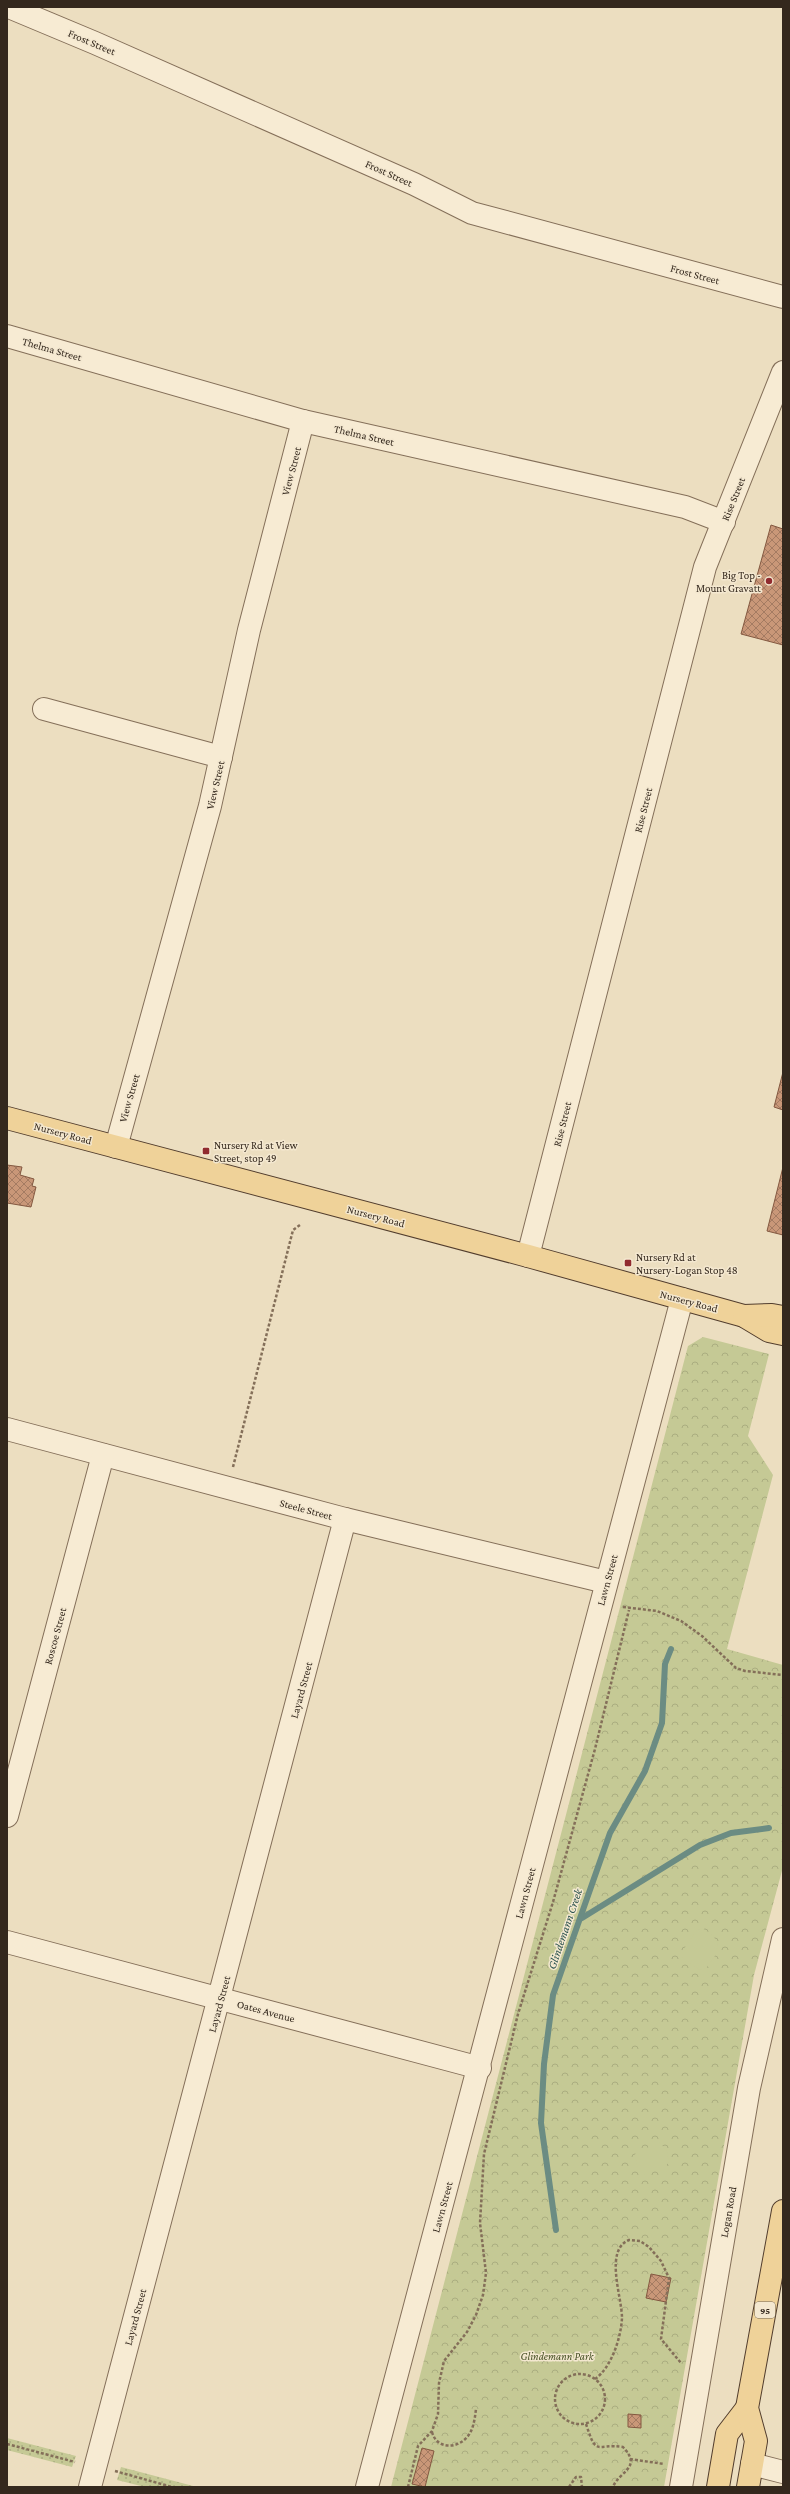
<svg xmlns="http://www.w3.org/2000/svg" width="790" height="2494" viewBox="0 0 790 2494" font-family="'Crimson Pro',serif">
	<style>
		.grass { fill: url(#grass-dots) }
		.park { fill: url(#park-crowns) }
		.pitch { fill: #c5c995 }
		.lines { fill: none; stroke-linecap: round; stroke-linejoin: round }
		.stream { stroke: #6b8c83; stroke-width: 6 }
		.building { fill: url(#building-cross-hatch); stroke: #835840 }
		.minor-casing { stroke: #846f59; stroke-width: 24 }
		.major-casing { stroke: #523d2d; stroke-width: 24 }
		.path { stroke: #846f59; stroke-width: 2.5; stroke-dasharray: 3 2; stroke-linecap: butt }
		.minor { stroke: #f7ebd3; stroke-width: 22 }
		.major { stroke: #efd299; stroke-width: 22 }
		.poi-dot { fill: #912b2f; stroke: #f4e8d0; stroke-width: 1.5 }
		.labels { text-anchor: middle; dominant-baseline: central; stroke-width: 3; stroke-linejoin: round; paint-order: stroke }
		.shield { fill: #f4e8d0; stroke: #6e6253; stroke-width: 1 }
		.shield-label { font-size: 10px; font-weight: bold; fill: #34281d }
		.street-label { font-size: 11px; fill: #34281d; stroke: #f4e8d0 }
		.poi-label { font-size: 11px; fill: #34281d; stroke: #f4e8d0; text-anchor: start }
		.park-label { font-size: 11px; font-style: italic; fill: #465024; stroke: #f4e8d0 }
		.water-label { font-size: 12px; font-style: italic; fill: #2d5450; stroke: #f4e8d0 }
	</style>
	<defs>
		<pattern id="grass-dots" width="8" height="8" patternUnits="userSpaceOnUse"><rect width="8" height="8" fill="#c5c995"/><path d="M2 2h.1M6 6h.1" fill="none" stroke="#aaad80" stroke-width="1.8" stroke-linecap="round"/></pattern>
		<pattern id="park-crowns" width="20" height="18" patternUnits="userSpaceOnUse"><rect width="20" height="18" fill="#c5c995"/><path d="M2 6a3 3 0 1 1 6 0M12 15a3 3 0 1 1 6 0" fill="none" stroke="#aaad80"/></pattern>
		<pattern id="building-cross-hatch" width="8" height="8" patternUnits="userSpaceOnUse"><rect width="8" height="8" fill="#c99778"/><path d="M0 0l8 8M0 8l8-8" fill="none" stroke="#a47b62"/></pattern>
	</defs>
	<rect width="100%" height="100%" fill="#ecdec0"/>
	<g class="grass">
		<polygon points="7,2438 76,2456 72,2467 7,2450"/>
		<polygon points="121,2467 197,2487 145,2487 117,2480"/>
	</g>
	<polygon class="park" points="703,1337 769,1354 748,1436 773,1475 727,1649 783,1665 783,1867 754,1975 664,2487 391,2487 688,1346"/>
	<g class="pitch">
		<path d="M 702,1928 C 717,1937 724,1946 712,1960 C 709,1965 707,1969 700,1970 L 680,1955 L 696,1931 Z"/>
		<polygon points="659,2142 667,2151 669,2163 645,2175 637,2166 635,2154"/>
	</g>
	<g class="lines">
		<g class="stream">
			<polyline points="582,1918 700,1845 731,1833 769,1828"/>
			<polyline points="556,2230 541,2123 544,2064 553,1995 610,1833 645,1771 662,1723 665,1664 671,1649"/>
		</g>
	</g>
	<g class="building">
		<polygon points="771,525 783,529 783,645 741,634"/>
		<polygon points="783,1072 783,1110 774,1107"/>
		<polygon points="7,1165 22,1167 20,1175 34,1179 32,1186 36,1187 31,1207 7,1203"/>
		<polygon points="783,1167 783,1235 767,1231"/>
		<polygon points="651,2274 671,2278 666,2302 646,2298"/>
		<polygon points="628,2414 641,2415 641,2428 628,2427"/>
		<polygon points="422,2448 434,2451 425,2487 412,2484"/>
	</g>
	<g class="lines">
		<defs>
			<g id="minor">
				<polyline points="9,7 95,43 414,184 472,213 783,297"/>
				<polyline points="7,336 303,421 685,507 724,522"/>
				<polyline points="44,709 221,757"/>
				<polyline points="116,1147 210,806 249,630 303,421"/>
				<polyline points="528,1256 705,567 783,372"/>
				<polyline points="7,1429 345,1519 606,1582"/>
				<polyline points="7,1816 103,1455"/>
				<polyline points="7,1942 480,2068"/>
				<polyline points="752,2464 783,2472"/>
				<polyline points="90,2487 345,1519"/>
				<polyline points="367,2487 682,1299"/>
				<polyline points="681,2487 749,2088 783,1939"/>
			</g>
			<g id="major">
				<polyline points="7,1118 528,1256 744,1316 769,1331 783,1334"/>
				<polyline points="744,1316 772,1315 783,1317"/>
				<polyline points="718,2487 727,2434 747,2408"/>
				<polyline points="748,2487 756,2441 747,2408 783,2211"/>
			</g>
		</defs>
		<use href="#minor" class="minor-casing"/>
		<use href="#major" class="major-casing"/>
		<g class="path">
			<polyline points="233,1467 293,1230 300,1225"/>
			<polyline points="623,1607 657,1611 681,1621 702,1636 736,1668 745,1671 783,1675"/>
			<circle cx="580" cy="2399" r="25"/>
			<path d="M 595,2379 C 612,2367 621,2337 622,2318 C 622,2297 604,2250 629,2240 L 640,2241 L 649,2247 L 661,2261 L 669,2278 L 661,2339 L 681,2363"/>
			<path d="M 586,2424 C 597,2458 596,2443 623,2447 C 643,2468 619,2471 613,2487"/>
			<path d="M 432,2432 C 437,2451 461,2449 470,2433 C 474,2426 475,2417 476,2409"/>
			<polyline points="7,2444 75,2462"/>
			<polyline points="630,2459 664,2464"/>
			<polyline points="115,2471 172,2487"/>
			<polyline points="408,2487 418,2446 432,2431 438,2414 439,2383 444,2361 467,2332 476,2315 483,2295 486,2273 480,2223 484,2154 518,2014 553,1902 595,1749 629,1610"/>
			<polyline points="569,2487 576,2477 581,2477 582,2487"/>
		</g>
		<use href="#minor" class="minor"/>
		<use href="#major" class="major"/>
	</g>
	<g class="poi-dot">
		<circle cx="769" cy="581" r="4"/>
		<rect x="202" y="1147" width="8" height="8" rx="2"/>
		<rect x="624" y="1259" width="8" height="8" rx="2"/>
	</g>
	<g class="labels">
		<rect class="shield" x="755" y="2302" width="20" height="16" rx="3"/>
		<g class="shield-label">
			<text x="765" y="2310">95</text>
		</g>
		<g class="street-label">
			<text transform="translate(92 42) rotate(23)">Frost Street</text>
			<text transform="translate(389 173) rotate(24)">Frost Street</text>
			<text transform="translate(695 274) rotate(15)">Frost Street</text>
			<text transform="translate(52 349) rotate(16)">Thelma Street</text>
			<text transform="translate(364 435) rotate(13)">Thelma Street</text>
			<text transform="translate(291 471) rotate(-75)">View Street</text>
			<text transform="translate(733 499) rotate(-68)">Rise Street</text>
			<text transform="translate(215 785) rotate(-77)">View Street</text>
			<text transform="translate(643 810) rotate(-76)">Rise Street</text>
			<text transform="translate(129 1098) rotate(-74)">View Street</text>
			<text transform="translate(562 1124) rotate(-76)">Rise Street</text>
			<text transform="translate(63 1133) rotate(15)">Nursery Road</text>
			<text transform="translate(376 1216) rotate(15)">Nursery Road</text>
			<text transform="translate(689 1301) rotate(15)">Nursery Road</text>
			<text transform="translate(306 1509) rotate(15)">Steele Street</text>
			<text transform="translate(607 1580) rotate(-75)">Lawn Street</text>
			<text transform="translate(55 1636) rotate(-75)">Roscoe Street</text>
			<text transform="translate(301 1690) rotate(-75)">Layard Street</text>
			<text transform="translate(525 1893) rotate(-75)">Lawn Street</text>
			<text transform="translate(219 2004) rotate(-75)">Layard Street</text>
			<text transform="translate(266 2011) rotate(15)">Oates Avenue</text>
			<text transform="translate(442 2207) rotate(-75)">Lawn Street</text>
			<text transform="translate(728 2212) rotate(-80)">Logan Road</text>
			<text transform="translate(135 2317) rotate(-75)">Layard Street</text>
		</g>
		<g class="poi-label">
			<text x="761" y="575" text-anchor="end">Big Top -<tspan x="761" dy="13">Mount Gravatt</tspan></text>
			<text x="214" y="1145">Nursery Rd at View<tspan x="214" dy="13">Street, stop 49</tspan></text>
			<text x="636" y="1257">Nursery Rd at<tspan x="636" dy="13">Nursery-Logan Stop 48</tspan></text>
		</g>
		<g class="park-label">
			<text x="557" y="2356">Glindemann Park</text>
		</g>
		<g class="water-label">
			<text transform="translate(565 1929) rotate(-71)">Glindemann Creek</text>
		</g>
	</g>
	<rect width="790" height="2494" fill="none" stroke="#34281d" stroke-width="16"/>
</svg>
